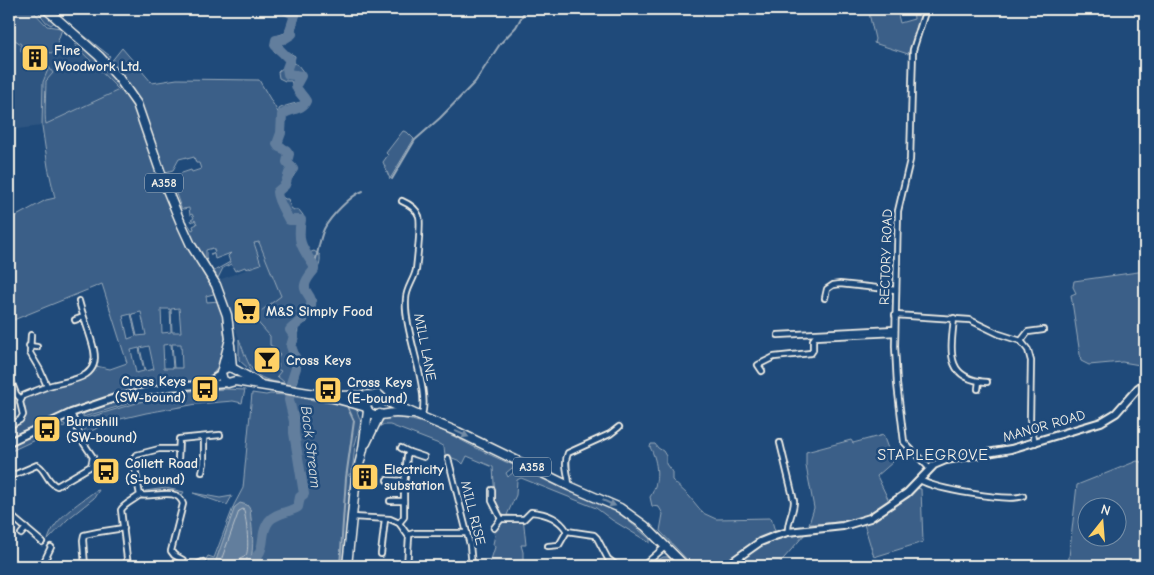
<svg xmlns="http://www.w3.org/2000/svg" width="1154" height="575" viewBox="0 0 1154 575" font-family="'Comic Neue',sans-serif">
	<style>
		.built { fill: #2d5581 }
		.green { fill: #3a5f88; stroke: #97a8b8; fill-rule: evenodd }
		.water { fill: #627e9d; stroke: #9cacbb }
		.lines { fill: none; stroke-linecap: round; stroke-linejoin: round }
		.shore { stroke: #bac3ca; stroke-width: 1 }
		.stream { stroke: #9cacbb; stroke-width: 2 }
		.river { stroke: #627e9d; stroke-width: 10 }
		.street-casing { stroke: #f4f1e8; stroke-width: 8 }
		.secondary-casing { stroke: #f4f1e8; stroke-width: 10 }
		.primary-casing { stroke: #f4f1e8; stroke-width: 11 }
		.street { stroke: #1f4a7a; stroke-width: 4.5 }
		.secondary { stroke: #1f4a7a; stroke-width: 6 }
		.primary { stroke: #1f4a7a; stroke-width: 8 }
		.oneway { fill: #748da6 }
		.labels { text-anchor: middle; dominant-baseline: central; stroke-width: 5; stroke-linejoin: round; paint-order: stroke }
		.shield { fill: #1f4a7a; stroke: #b4bfc7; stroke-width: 1 }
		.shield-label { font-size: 12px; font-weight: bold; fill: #f4f1e8 }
		.poi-label { font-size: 14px; font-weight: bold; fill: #f4f1e8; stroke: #1f4a7a; text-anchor: start }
		.street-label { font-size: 14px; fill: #f4f1e8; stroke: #1f4a7a }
		.water-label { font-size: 15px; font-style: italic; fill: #dee0dd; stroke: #1f4a7a }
		.quarter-label { font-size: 16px; letter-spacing: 1px; fill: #f4f1e8; stroke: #1f4a7a }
	</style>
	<rect width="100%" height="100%" fill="#1f4a7a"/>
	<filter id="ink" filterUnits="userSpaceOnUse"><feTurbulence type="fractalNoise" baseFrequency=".02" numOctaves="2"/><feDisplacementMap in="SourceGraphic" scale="10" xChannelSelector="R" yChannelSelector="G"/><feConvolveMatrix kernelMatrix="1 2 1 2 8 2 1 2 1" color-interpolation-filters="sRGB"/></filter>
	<g filter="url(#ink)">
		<g class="built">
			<polygon points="9,36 21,44 21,51 54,53 62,59 75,45 119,90 42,126 9,130"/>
			<polygon points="259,241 281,296 287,383 265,380 250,367 236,330 223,287 219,280 261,264 254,243"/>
		</g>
		<g class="green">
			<polygon points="9,9 31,9 47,26 61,28 62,29 54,53 21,51 21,44 9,36"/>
			<polygon points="36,9 43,9 55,22 51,25 46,22"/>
			<path d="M 280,9 L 294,9 L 300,13 L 293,36 L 288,40 L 278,43 L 282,45 L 284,50 L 295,56 L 294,63 L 298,65 L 304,73 L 299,86 C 306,91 307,98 307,105 L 303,109 L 285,116 L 282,137 L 280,140 C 289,147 289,152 292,163 L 295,164 L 296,172 L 287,186 L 281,191 L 280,195 L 285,199 L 288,199 L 291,208 L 294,210 L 299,210 L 303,215 L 302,239 L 309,253 L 314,251 L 320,255 C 321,271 315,268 310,279 C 307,287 311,291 312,299 C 313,306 309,315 307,322 L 298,327 L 297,342 L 295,348 C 298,360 300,371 296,384 L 287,383 L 286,385 L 255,378 L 250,375 L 250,370 L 239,360 L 239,339 C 250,368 251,380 285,383 L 277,376 L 281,371 L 277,369 L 279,366 L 275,362 L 280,355 L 276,351 L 275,348 L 270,345 L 270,336 L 253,317 L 281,296 L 259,242 L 254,243 L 261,264 L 246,269 L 245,267 L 235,271 L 231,264 L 223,268 L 218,278 L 214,271 L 230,262 L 228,256 L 231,253 L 215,259 L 214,254 L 210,254 L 215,252 L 213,248 L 206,250 L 206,258 L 210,267 L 197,250 L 184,223 L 187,222 L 192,230 L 194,229 L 193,226 L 197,224 L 195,220 L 192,222 L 191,220 L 194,218 L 192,214 L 190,215 L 189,208 L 183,209 L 181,208 L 175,191 L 180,187 L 170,177 L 191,170 L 192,172 L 201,169 L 199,163 L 196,163 L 194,157 L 187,159 L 187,157 L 179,159 L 173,170 L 166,172 L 163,171 L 144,114 L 110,63 L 122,48 L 152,83 L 177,79 L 259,80 L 279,114 L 279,109 C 283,106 296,103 302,102 L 302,99 L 300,95 L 295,94 L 291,81 L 285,81 L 279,78 L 278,72 L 286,65 L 286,60 L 274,51 L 273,37 L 285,33 L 289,25 L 291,16 L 282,12 Z"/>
			<polygon points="868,9 907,9 908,14 898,15 900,23 914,19 913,9 922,9 908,54 874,43 875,39"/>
			<polygon points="53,11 110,56 107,60"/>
			<path d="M 79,43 L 106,67 L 132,101 L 139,115 L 163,187 L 217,293 L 206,296 L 207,302 L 219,301 C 224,313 223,319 224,332 C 224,335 225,339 225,343 C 226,357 217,373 205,379 C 182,382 159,385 136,390 C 92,400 50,418 9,437 L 9,431 L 25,419 C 28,411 20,406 25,398 C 35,394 45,389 55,386 C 73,381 84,385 96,366 L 110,369 L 127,363 L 102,284 L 11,321 L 9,324 L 9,220 L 46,200 L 55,198 L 48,167 L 42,126 L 43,82 L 49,67 L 53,73 L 46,81 C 46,91 44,117 46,124 L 119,90 L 75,45 ZM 179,308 L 181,332 L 172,332 L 171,309 ZM 161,309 L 170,309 L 171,332 L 162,333 ZM 141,312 L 146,335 L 137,336 L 132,314 ZM 131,314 L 136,336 L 128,339 L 123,316 ZM 171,344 L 173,368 L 164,368 L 163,345 ZM 172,344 L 181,344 L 182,368 L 174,368 ZM 149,346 L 154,369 L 145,371 L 140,348 ZM 139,348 L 144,371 L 136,373 L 131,350 Z"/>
			<polygon points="403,131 407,132 414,139 390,179 383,162 388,155 386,153"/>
			<polygon points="1145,271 1145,371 1140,365 1122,362 1089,365 1081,361 1071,295 1076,293 1073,287 1074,281"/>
			<polygon points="226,389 245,390 242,403 233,401 197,404 146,413 112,421 85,434 83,419 174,392"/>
			<path d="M 171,391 L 83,417 L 83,415 C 96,401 151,393 171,391 Z"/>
			<path d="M 252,393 L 266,395 L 270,394 L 285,395 L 353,407 L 357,411 L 361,422 L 355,445 L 352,474 L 349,474 L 349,476 L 351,478 L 343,566 L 274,564 L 267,566 L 236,566 L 247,562 L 252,556 L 250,509 C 244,504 242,502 235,507 L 214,566 L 202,566 L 208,556 L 214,558 L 234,505 L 243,488 Z"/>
			<path d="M 387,418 C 422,416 452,436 482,451 C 495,457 508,463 522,469 L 512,468 L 506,473 L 508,477 C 512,473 515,471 521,471 C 533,471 604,504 617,512 C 628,520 639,530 650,539 L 650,543 L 612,520 L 596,508 L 521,478 L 517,480 L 516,495 L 507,515 L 523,516 L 526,545 L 521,545 L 523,552 L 523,566 L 489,566 L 495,547 L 493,544 L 495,535 L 494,534 L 498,525 L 503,521 L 503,515 L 495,499 L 493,467 L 467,456 L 463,464 L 460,461 L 445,455 L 444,447 L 439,444 L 390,425 L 382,425 L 379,427 L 383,420 Z"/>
			<polygon points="54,423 62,423 67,425 9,452 9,446"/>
			<path d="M 883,435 L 893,462 L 877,476 L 890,503 C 864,520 840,523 809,524 L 814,508 L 806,466 L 806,452 L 851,440 L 853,443 Z"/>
			<path d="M 651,444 L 655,444 L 658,448 L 663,451 L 666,456 L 666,464 L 672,472 L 672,480 L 689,496 L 703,513 L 716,519 L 771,518 L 775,531 L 753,542 L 719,566 L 693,566 L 660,531 L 663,514 L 659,507 L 652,506 L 650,497 C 660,482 658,462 650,447 Z"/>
			<path d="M 1137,461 L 1145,463 L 1145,566 L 1068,566 L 1077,485 ZM 1086,508 L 1116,508 L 1116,538 L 1086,538 Z"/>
			<polygon points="166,488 184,492 182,495 167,492 147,493 145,491"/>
			<polygon points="916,488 921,489 923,542 874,557 864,524 875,519"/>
			<path d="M 99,490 L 94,498 L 68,519 L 48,540 C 54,518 78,504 95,491 Z"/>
			<polygon points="193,493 220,498 232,496 227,505"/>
			<path d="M 800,533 L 805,534 L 777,566 L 730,566 C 755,548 770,537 800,533 Z"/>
			<polygon points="663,557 668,557 676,566 652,566 652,564"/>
		</g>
		<path class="water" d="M 240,503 L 247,505 L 250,509 C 251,519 256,553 249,560 C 242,567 224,566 214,566 L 235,507 Z"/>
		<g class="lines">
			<path class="shore" d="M 219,566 L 239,511 L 243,509 C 246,513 250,550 246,555 C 244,558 239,559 236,561 L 234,566"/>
			<g class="stream">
				<polyline points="392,179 415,140 440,118 475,82 500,44 516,27 526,9"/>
				<path d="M 314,266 C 318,254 319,240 324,229 C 330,217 351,195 363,191"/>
				<polyline points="247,559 249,565"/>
				<polyline points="340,566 346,478 354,421 347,406"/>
			</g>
			<path class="river" d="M 247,566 C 271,548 257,537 269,521 C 275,513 290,512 298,507 L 300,497 L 304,494 L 294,433 L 294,421 L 289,400 L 291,383 L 296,368 L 296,360 L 291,346 L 294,336 L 290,330 C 296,324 306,318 310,310 C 317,289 292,296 314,270 L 314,266 C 302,247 297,243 301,220 L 289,220 C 285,212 277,200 277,192 L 285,185 L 289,173 L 293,169 L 287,162 L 289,154 L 286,150 L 279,147 L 277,144 L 281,133 L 282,115 C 289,108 302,111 306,101 C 303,95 297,92 296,85 L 301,76 L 288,74 L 287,68 L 290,60 L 275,45 L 276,40 L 284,39 L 292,34 L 290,30 L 295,15 L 284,9"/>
			<defs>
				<g id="street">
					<polyline points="926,9 913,50 910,160 898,211 895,346 897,384 904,442 930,469"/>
					<path d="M 402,201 C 409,204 416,208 419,216 C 421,223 417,261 416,270 C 414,280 406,289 406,299 C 403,331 432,393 421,417"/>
					<polyline points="825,298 827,289 833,285 840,284 896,290"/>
					<polyline points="895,315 970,320 999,334 1021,341 1028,350 1031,361 1030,420 1035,443"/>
					<path d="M 954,318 C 951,350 944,379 987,382"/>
					<polyline points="75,320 83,317"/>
					<polyline points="31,335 30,353 40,370 47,386"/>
					<polyline points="778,335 895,329"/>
					<polyline points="1021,341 1028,332 1043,330"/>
					<polyline points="29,346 37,347"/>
					<polyline points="762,371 758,365 774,357 811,353 813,350 813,340 815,337 895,333"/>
					<polyline points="9,376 16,394 21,399"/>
					<polyline points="978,389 979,381"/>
					<path d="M 9,426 L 20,420 L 23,415 L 20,402 L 23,396 C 33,392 42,388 52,385 C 71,380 100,379 94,350 C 90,333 83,317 79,301"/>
					<path d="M 780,443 L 794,501 C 794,512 787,521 788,532"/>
					<polyline points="401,448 409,452"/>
					<polyline points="448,458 470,545 472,566"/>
					<polyline points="178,460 179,439 220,435"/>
					<polyline points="202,472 204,463 204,437"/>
					<path d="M 9,477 L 37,465 C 46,469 47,483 57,486 L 91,466 L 93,457 L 83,442 L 71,413"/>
					<polyline points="387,480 404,481"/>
					<path d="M 920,480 C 935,489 1008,502 1023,496"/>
					<path d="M 569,486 C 569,475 563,464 568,453 L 610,434 L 619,427"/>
					<path d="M 492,490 L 492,501 L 501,519 L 524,519 L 531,512 C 546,513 559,518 567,531 L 594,535 L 597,538 L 608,559 L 617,566"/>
					<path d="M 140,495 C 152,498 178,486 183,504 L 171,551 L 174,555 L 183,560 L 185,566"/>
					<polyline points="390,501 404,501"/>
					<polyline points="9,514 42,542"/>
					<polyline points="352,517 390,519 399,523 409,537 407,566"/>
					<polyline points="399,523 404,517 404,485 407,456 409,452 424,457"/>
					<polyline points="494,528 501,519"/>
					<polyline points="21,534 26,528"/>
					<polyline points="408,535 414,533 467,533"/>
					<polyline points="548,546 559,545 567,531"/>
					<polyline points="381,554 385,519"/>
					<polyline points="186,564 194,566 203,562"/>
					<polyline points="42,566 51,547"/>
					<polyline points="85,566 83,540 84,535 98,532 124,528"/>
					<path d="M 128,566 L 121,510 C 124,504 134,500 140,495 L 133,459 L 136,455 L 159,449 L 178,449"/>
					<polyline points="643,566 666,546"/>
				</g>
				<g id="secondary">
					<polyline points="206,384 221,374"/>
					<polyline points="9,442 71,413 115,398 170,387 228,383"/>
					<polyline points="726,566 760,542 775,536 788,532 843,526 870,518 907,493 934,465 946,460 1011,449 1101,422 1116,413 1138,388 1145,383"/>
				</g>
				<g id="primary">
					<polyline points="46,9 99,56 118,77 137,104 165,185 180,221 191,245 216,285 227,315 230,339 221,373 223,380 228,383 235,381 327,396 366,407"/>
					<polyline points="230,345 232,368"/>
					<polyline points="224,369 228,367 232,368 257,382"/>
					<polyline points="337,396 379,395 384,400 417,415 458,432 569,486 620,508 645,526 685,566"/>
					<path d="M 371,396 L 366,404 C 367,409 367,412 372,414 C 378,417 389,413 396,413 C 401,413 407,414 412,414"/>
					<polyline points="366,443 380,414"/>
					<polyline points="347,566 356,477 363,449 368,411"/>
				</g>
			</defs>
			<use href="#street" class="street-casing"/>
			<use href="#secondary" class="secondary-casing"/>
			<use href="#primary" class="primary-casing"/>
			<use href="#street" class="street"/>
			<use href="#secondary" class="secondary"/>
			<use href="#primary" class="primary"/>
		</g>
		<defs><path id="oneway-solid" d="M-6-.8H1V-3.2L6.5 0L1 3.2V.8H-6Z" transform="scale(1.25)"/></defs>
		<g class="oneway">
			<use href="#oneway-solid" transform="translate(462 434) rotate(24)"/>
			<use href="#oneway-solid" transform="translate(609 503) rotate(24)"/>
		</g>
	</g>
	<defs>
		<symbol id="building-square" viewBox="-11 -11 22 22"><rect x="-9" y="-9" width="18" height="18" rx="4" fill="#ffd166" stroke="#1f4a7a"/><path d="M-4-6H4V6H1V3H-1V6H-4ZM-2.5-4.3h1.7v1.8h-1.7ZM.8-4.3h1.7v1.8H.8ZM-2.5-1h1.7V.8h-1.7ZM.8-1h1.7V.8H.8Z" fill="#111"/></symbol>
		<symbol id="supermarket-square" viewBox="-11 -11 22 22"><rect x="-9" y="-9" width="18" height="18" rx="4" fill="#ffd166" stroke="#1f4a7a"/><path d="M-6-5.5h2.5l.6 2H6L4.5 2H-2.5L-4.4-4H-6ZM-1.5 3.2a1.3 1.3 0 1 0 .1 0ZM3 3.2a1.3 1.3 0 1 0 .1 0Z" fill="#111"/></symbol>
		<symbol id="bar-square" viewBox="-11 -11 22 22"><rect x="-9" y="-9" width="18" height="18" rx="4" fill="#ffd166" stroke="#1f4a7a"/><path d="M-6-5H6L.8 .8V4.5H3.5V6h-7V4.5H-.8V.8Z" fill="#111"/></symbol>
		<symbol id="bus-square" viewBox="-11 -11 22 22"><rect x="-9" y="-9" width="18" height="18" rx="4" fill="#ffd166" stroke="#1f4a7a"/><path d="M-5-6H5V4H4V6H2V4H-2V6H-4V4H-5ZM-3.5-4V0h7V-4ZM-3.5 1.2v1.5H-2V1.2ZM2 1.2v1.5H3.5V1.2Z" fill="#111"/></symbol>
	</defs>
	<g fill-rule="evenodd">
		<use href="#building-square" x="19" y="42" width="32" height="32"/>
		<use href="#supermarket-square" x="231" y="295" width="32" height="32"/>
		<use href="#bar-square" x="251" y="344" width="32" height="32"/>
		<use href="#bus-square" x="189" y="373" width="32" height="32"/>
		<use href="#bus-square" x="312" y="374" width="32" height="32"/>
		<use href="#bus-square" x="31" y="413" width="32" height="32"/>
		<use href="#bus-square" x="90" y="455" width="32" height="32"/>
		<use href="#building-square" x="349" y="461" width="32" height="32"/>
	</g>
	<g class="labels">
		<g class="shield">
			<rect x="145" y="173.5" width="38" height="19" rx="4"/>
			<rect x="513" y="457.5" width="38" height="19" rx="4"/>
		</g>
		<g class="shield-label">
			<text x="164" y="183">A358</text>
			<text x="532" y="467">A358</text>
		</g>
		<g class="poi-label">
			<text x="54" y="50">Fine<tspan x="54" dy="16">Woodwork Ltd.</tspan></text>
			<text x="266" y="311">M&amp;S Simply Food</text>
			<text x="286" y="360">Cross Keys</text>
			<text x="186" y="381" text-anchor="end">Cross Keys<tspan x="186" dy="16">(SW-bound)</tspan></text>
			<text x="347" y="382">Cross Keys<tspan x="347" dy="16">(E-bound)</tspan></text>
			<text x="66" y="421">Burnshill<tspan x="66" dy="16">(SW-bound)</tspan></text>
			<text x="125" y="463">Collett Road<tspan x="125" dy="16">(S-bound)</tspan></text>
			<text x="384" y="469">Electricity<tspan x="384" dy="16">substation</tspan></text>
		</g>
		<g class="street-label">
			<text transform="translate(886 257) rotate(-88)">RECTORY ROAD</text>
			<text transform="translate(425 347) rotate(79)">MILL LANE</text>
			<text transform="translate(1044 426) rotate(-16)">MANOR ROAD</text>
			<text transform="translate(473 513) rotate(76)">MILL RISE</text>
		</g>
		<g class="water-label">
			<text transform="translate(311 447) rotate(83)">Back Stream</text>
		</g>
		<g class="quarter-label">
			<text x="933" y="455">STAPLEGROVE</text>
		</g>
	</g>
	<rect width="1154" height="575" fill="none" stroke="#1f4a7a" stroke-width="30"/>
	<rect x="15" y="15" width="1124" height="545" fill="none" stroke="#f4f1e8" stroke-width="2" filter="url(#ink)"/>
	<g transform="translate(1102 522) rotate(17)"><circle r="24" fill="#1f4a7a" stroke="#748da6"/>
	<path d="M0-4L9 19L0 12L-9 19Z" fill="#ffd166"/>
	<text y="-8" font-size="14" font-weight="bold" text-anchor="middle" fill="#f4f1e8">N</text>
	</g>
</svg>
